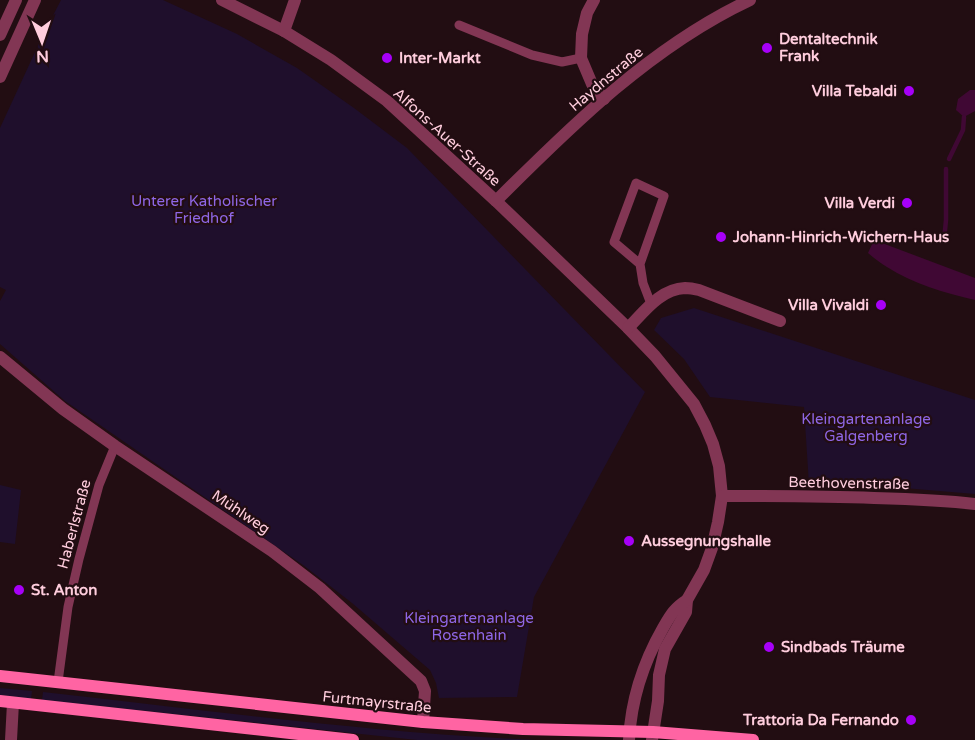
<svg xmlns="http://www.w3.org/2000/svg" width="975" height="740" viewBox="0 0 975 740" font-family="'Varela Round',sans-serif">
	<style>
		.green { fill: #1f0f2c }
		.water { fill: #400834 }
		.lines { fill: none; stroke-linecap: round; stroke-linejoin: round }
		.stream { stroke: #400834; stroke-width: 4.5 }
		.service { stroke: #823654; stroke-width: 9 }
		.minor { stroke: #823654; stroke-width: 12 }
		.tertiary { stroke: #823654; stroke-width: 12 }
		.secondary { stroke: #ff64a3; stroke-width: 12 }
		.poi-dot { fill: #a700f8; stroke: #220d12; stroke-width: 2 }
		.labels { text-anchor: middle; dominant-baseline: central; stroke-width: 4.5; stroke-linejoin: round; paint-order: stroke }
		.poi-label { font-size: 15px; font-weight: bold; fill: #ffcddd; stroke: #220d12; text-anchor: start }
		.street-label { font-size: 15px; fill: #ffcddd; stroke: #220d12 }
		.park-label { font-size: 15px; fill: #8f67e6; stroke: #220d12 }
	</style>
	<rect width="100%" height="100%" fill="#220d12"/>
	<g class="green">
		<polygon points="61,0 163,0 237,34 297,68 354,108 407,148 645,392 534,597 517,697 439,698 436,683 430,670 352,603 303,565 65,401 0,344 0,301 6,290 0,287 0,128 42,37"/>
		<polygon points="694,308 975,400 975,494 892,487 809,485 804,407 710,397 684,359 654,330 661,318"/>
		<polygon points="0,485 21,490 15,544 0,542"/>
		<polygon points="0,688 32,691 31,699 0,695"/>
		<path d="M 43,692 C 207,710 371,733 537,740 L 417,740 L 42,700 Z"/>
	</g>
	<g class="water">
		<polygon points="970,90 975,90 975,111 964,117 956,110 958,99"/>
		<path d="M 874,240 L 975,278 L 975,300 C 945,293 913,284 887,267 C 880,263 874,258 868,253 Z"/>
	</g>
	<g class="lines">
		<g class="stream">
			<polyline points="949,159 963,130 964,117"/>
			<polyline points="944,241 946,220 946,169"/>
		</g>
		<g class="service">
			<polyline points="459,25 532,55 562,62 581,58"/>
			<polyline points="640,264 614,242 636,183 664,196 640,264 643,283 651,304"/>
			<polyline points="58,682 68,607 79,559 99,485 115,446"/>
		</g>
		<g class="minor">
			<polyline points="222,0 284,31 331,60 387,101 496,201 628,328 655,356 694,404 705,425 713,444 719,466 722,496 718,522 712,548 704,570 687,600 686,612 665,649 659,675 658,701 652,740"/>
			<polyline points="594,0 587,13 582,34 581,58 592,84 604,99"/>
			<polyline points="284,31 295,0"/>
			<path d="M 496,201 C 572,125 652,46 750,0"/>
			<path d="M 628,328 C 644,312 660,289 685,288 C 690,288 695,289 699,290 L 780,321"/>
			<polyline points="0,357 63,409 115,446 272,551 320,588 421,681 425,691 423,722"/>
			<path d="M 722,496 C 772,496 823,496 874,498 C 908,499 941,500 975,504"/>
			<polyline points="11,740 13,703"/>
			<path d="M 629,740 C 631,700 643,663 663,628 C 670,616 674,608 687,600"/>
		</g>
		<g class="tertiary">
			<polyline points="0,35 16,0"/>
			<polyline points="0,77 35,0"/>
		</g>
		<g class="secondary">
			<polyline points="0,676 423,722 523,729 653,732 753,740"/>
			<polyline points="0,701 353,740"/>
		</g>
	</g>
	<g class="poi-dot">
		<circle cx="767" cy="48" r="6"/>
		<circle cx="387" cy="58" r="6"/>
		<circle cx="909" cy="91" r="6"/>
		<circle cx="907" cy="203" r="6"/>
		<circle cx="721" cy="237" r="6"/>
		<circle cx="881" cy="305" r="6"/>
		<circle cx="629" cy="541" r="6"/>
		<circle cx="19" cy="590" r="6"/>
		<circle cx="769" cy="647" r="6"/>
		<circle cx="911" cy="720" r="6"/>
	</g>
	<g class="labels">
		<g class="poi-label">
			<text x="779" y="39">Dentaltechnik<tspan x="779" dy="17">Frank</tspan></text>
			<text x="399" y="58">Inter-Markt</text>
			<text x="897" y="91" text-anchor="end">Villa Tebaldi</text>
			<text x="895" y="203" text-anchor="end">Villa Verdi</text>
			<text x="733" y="237">Johann-Hinrich-Wichern-Haus</text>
			<text x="869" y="305" text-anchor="end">Villa Vivaldi</text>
			<text x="641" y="541">Aussegnungshalle</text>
			<text x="31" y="590">St. Anton</text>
			<text x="781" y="647">Sindbads Träume</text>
			<text x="899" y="720" text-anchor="end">Trattoria Da Fernando</text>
		</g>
		<g class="street-label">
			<text transform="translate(606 79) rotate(-40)">Haydnstraße</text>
			<text transform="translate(447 137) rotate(42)">Alfons-Auer-Straße</text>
			<text transform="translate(849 483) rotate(1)">Beethovenstraße</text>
			<text transform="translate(241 512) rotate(34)">Mühlweg</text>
			<text transform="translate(74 524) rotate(-75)">Haberlstraße</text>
			<text transform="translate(377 702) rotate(6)">Furtmayrstraße</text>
		</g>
		<g class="park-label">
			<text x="204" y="201">Unterer Katholischer<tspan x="204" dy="17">Friedhof</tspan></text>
			<text x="866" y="419">Kleingartenanlage<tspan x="866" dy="17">Galgenberg</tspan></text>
			<text x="469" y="618">Kleingartenanlage<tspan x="469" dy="17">Rosenhain</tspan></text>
		</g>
	</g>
	<g transform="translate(42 42) rotate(178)" stroke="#220d12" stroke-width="4.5" paint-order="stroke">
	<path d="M0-4.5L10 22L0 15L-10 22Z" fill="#ffcddd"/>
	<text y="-9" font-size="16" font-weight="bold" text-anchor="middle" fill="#ffcddd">N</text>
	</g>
</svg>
